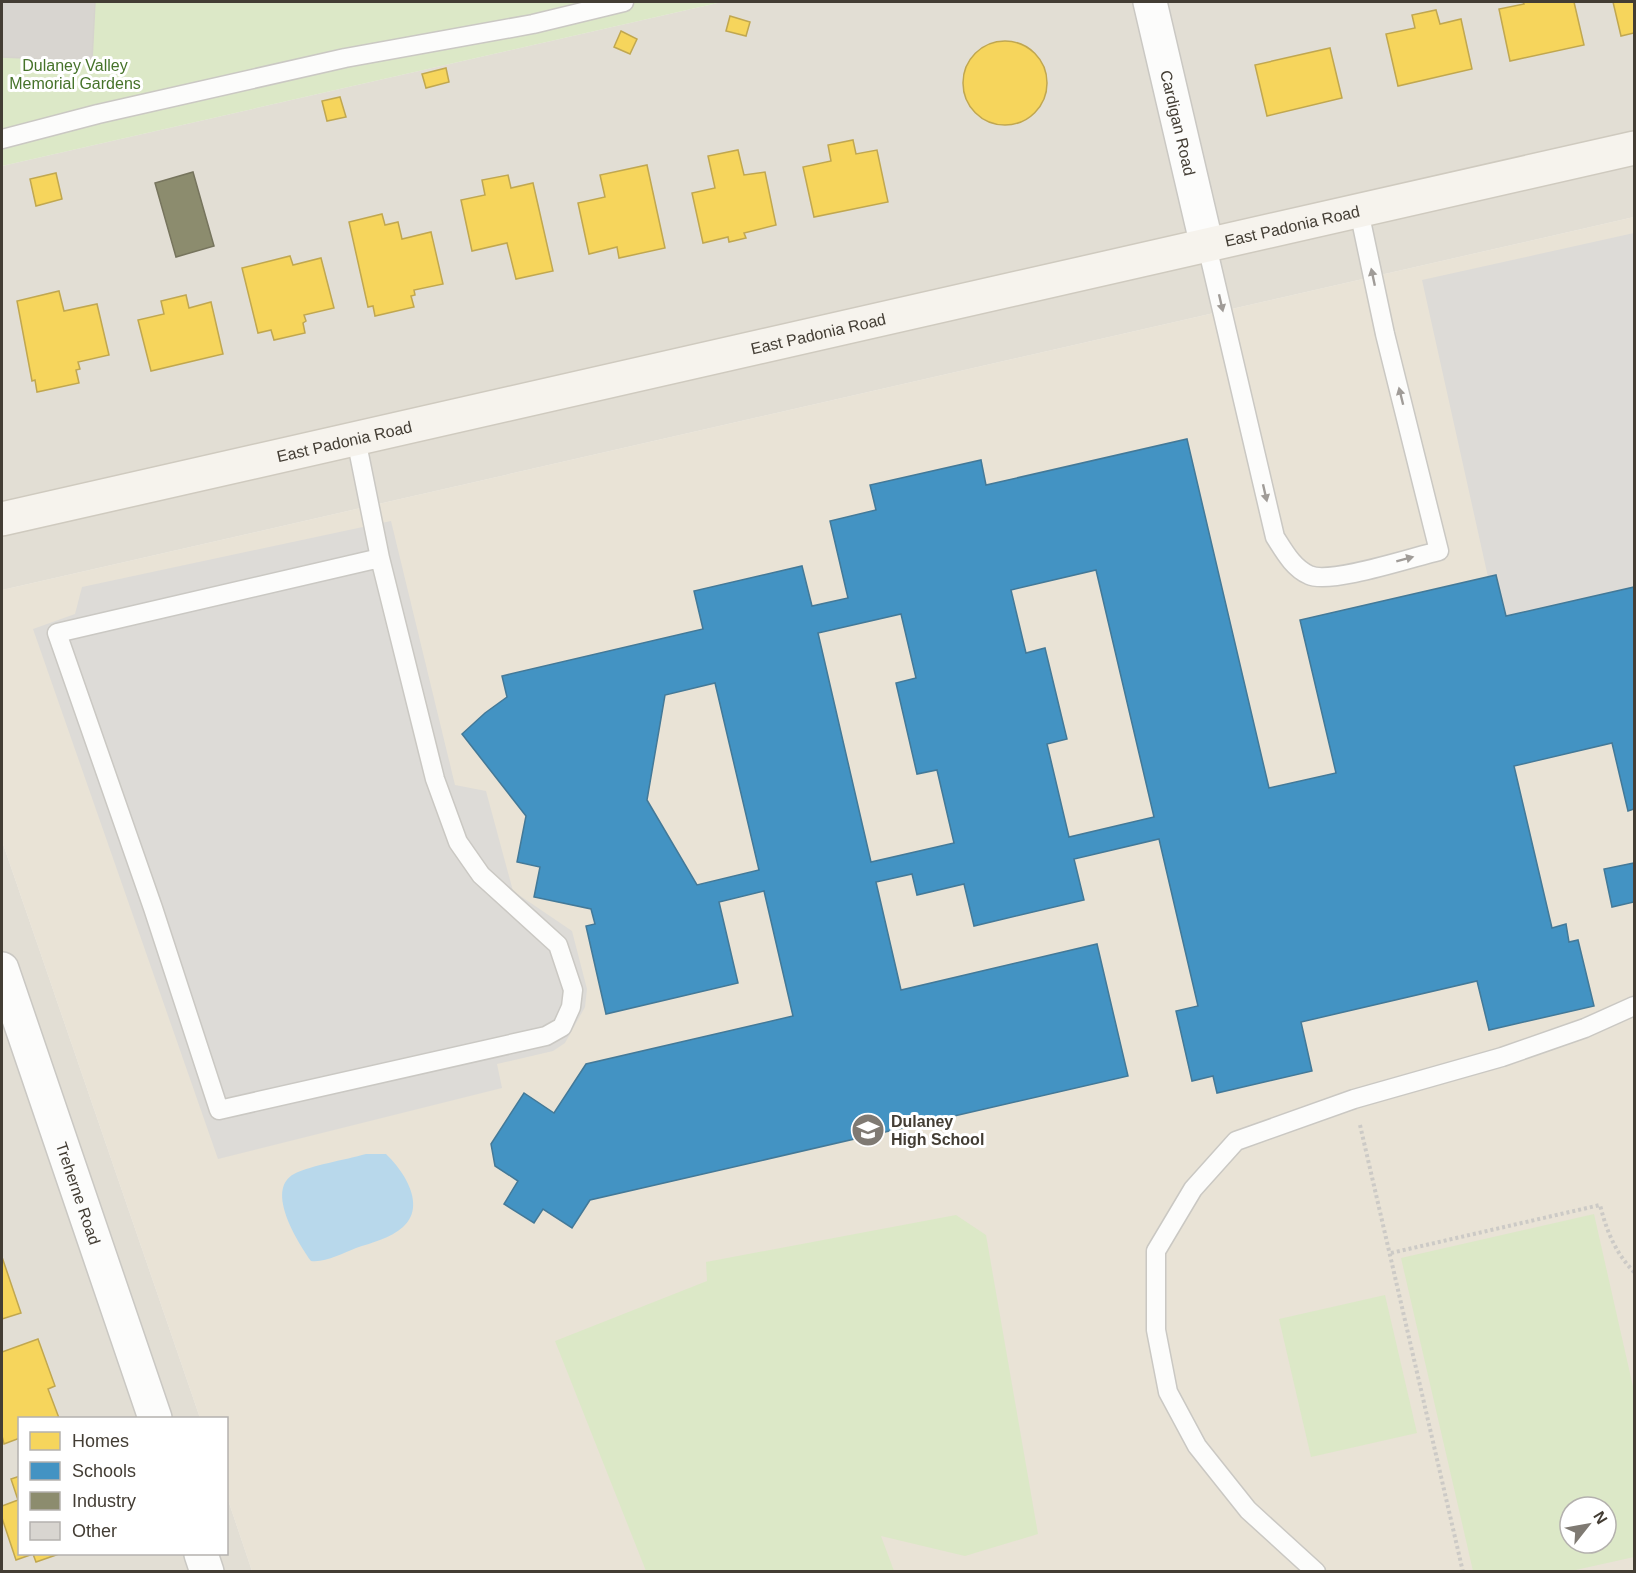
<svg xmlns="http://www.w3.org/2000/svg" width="1636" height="1573" viewBox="0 0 1636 1573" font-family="Arial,sans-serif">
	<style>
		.residential { fill: #e2ded4 }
		.education { fill: #e9e3d6; fill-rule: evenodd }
		.green { fill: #dce8c7; fill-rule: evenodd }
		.parking { fill: #dddbd7 }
		.water { fill: #b8d8eb }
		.homes { fill: #f6d55c; stroke: #c0a750; stroke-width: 1.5 }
		.schools { fill: #4393c3; stroke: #437998; stroke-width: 1.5; fill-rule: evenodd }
		.industry { fill: #8c8c6e; stroke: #76745d; stroke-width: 1.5 }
		.building { fill: #d8d5d0; stroke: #d6d3cd; stroke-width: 1.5 }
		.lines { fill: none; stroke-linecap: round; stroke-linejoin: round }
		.lane-casing { stroke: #cac8c3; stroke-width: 21 }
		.street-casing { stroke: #cac8c3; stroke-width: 36 }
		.secondary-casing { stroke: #cfcabf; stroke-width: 36 }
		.path { stroke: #cccac6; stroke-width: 4; stroke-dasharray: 3 3; stroke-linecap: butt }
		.lane { stroke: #fcfcfb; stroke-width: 18 }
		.street { stroke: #fcfcfb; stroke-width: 33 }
		.secondary { stroke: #f6f3ed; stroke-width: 33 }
		.oneway { fill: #a09c98 }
		.labels { text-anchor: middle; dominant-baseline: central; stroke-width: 6; stroke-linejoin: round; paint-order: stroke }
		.park-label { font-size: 16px; fill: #46732a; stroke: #fff }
		.street-label { font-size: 16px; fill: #433d34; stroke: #fff }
		.poi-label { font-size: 16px; font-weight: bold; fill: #433d34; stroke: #fff; text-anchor: start }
	</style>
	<rect width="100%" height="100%" fill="#eeece7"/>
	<g class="residential">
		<polygon points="722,2 1634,2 1634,217 2,590 2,166"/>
		<polygon points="2,841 200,1418 20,1418 20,1554 226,1554 227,1497 252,1571 2,1571"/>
	</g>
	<path class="education" d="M 1634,217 L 1634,1571 L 252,1571 L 227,1497 L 226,1418 L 200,1418 L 2,841 L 2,590 ZM 1570,1507 L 1606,1507 L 1606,1543 L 1570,1543 Z"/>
	<g class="green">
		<polygon points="2,2 722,2 2,166"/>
		<path d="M 1594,1214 L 1634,1391 L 1634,1557 L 1571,1571 L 1473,1571 L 1401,1258 ZM 1570,1507 L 1606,1507 L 1606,1543 L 1570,1543 Z"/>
		<polygon points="956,1215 986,1235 1038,1534 965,1556 881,1536 894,1571 646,1571 555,1341 707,1281 706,1262"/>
		<polygon points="1385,1295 1417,1433 1311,1457 1279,1319"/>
	</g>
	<g class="parking">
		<polygon points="1634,233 1634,587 1506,616 1497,576 1488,577 1422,280"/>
		<polygon points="391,521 455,785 486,791 513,891 572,931 587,989 585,1007 565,1043 553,1051 497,1064 502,1088 218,1159 33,629 75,614 82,587"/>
	</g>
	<path class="water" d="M 366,1154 L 386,1154 C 404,1171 427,1206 403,1227 C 391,1238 371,1243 356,1248 C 343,1253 325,1263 311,1261 C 299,1244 264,1190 294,1174 C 312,1165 345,1160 366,1154 Z"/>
	<g class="homes">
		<polygon points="1523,2 1574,2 1584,45 1510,61 1499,9 1524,4"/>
		<polygon points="1613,2 1634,2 1634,33 1621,36"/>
		<polygon points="1436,10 1440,24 1461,19 1472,69 1398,86 1386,34 1415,28 1412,15"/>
		<polygon points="730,16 750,22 746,36 726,31"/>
		<polygon points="621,31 637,39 630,54 614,47"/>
		<circle cx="1005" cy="83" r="42"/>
		<polygon points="1330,48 1342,98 1267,116 1255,65"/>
		<polygon points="446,68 449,82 426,88 422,74"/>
		<polygon points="340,97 346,117 327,121 322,101"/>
		<polygon points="853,140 856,154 877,150 888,202 814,217 803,167 831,161 828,145"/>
		<polygon points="738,150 744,175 765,172 776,225 744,233 746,238 729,242 728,237 703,243 692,193 715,188 708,156"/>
		<polygon points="647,165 665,248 619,258 617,247 589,254 578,203 605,197 600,175"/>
		<polygon points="56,173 62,199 36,206 30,179"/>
		<polygon points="508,175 511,188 533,183 553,271 516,279 507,243 472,251 461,200 485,195 482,180"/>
		<polygon points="382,214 385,225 398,222 402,239 431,232 443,284 414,290 415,295 411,296 414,307 375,316 373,306 368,307 349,222"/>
		<polygon points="290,256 293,265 321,258 334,308 304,315 306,321 303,323 305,333 274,340 271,330 258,333 242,268"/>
		<polygon points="59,291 64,311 97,304 109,355 78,362 80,369 76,370 79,383 37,392 35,380 32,381 17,301"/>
		<polygon points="186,295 189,308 211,302 223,354 151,371 138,320 164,314 161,301"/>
		<polygon points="2,1257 21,1313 2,1319"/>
		<polygon points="38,1339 55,1386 48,1389 59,1418 20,1418 20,1438 4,1444 2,1436 2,1352"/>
		<polygon points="20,1476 20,1554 59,1554 36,1562 33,1554 16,1560 2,1518 2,1506 18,1500 11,1479"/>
	</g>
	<g class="schools">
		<path d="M 1187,439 L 1269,788 L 1336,773 L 1300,620 L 1496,575 L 1506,616 L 1634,587 L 1634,809 L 1628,811 L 1612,743 L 1514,766 L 1552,928 L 1566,924 L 1569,942 L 1578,940 L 1594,1006 L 1489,1030 L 1477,981 L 1301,1022 L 1312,1071 L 1217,1093 L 1213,1076 L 1192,1081 L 1176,1011 L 1198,1006 L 1159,839 L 1074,859 L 1084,900 L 974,926 L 964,884 L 917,895 L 912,874 L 876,882 L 901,990 L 1097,944 L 1128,1076 L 590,1200 L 572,1228 L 543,1209 L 534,1223 L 504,1204 L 518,1181 L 495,1166 L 491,1144 L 524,1093 L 554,1113 L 586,1064 L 793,1016 L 764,891 L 719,902 L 738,983 L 606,1014 L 586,926 L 595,924 L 591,909 L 534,897 L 540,867 L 517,862 L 526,816 L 462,734 L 485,713 L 507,697 L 502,676 L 703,629 L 694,591 L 802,566 L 812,606 L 848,598 L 830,521 L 876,510 L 870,485 L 981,460 L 986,485 ZM 1096,570 L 1154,817 L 1069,837 L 1047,744 L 1067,739 L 1045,648 L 1026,653 L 1011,590 ZM 901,614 L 916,678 L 896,683 L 917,774 L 937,770 L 954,843 L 871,862 L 818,633 ZM 715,683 L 759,870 L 697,885 L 647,800 L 665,695 Z"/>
		<polygon points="1634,863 1634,902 1612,907 1604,869"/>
	</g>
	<polygon class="industry" points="193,172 214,246 176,257 155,183"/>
	<polygon class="building" points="2,2 95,2 92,61 2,57"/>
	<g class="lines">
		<defs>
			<g id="lane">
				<polyline points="2,139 98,114 345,58 533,24 624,2"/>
				<path d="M 1207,246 L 1275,537 C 1284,551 1293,568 1309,575 C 1330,585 1413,557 1439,551 L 1385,334 L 1359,211"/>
				<polyline points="356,439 380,558 57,633 153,908 219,1110 546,1036 562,1027 571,1007 573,990 558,945 481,875 458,842 435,779 380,558"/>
				<polyline points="1316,1572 1248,1510 1197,1446 1168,1392 1156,1330 1156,1251 1193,1189 1236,1141 1354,1099 1502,1057 1585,1028 1634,1006"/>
			</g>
			<g id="street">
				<path id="s1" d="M 1150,2 L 1207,246"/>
				<path id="s2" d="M 2,969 L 155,1418"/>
				<polyline points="201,1554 207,1572"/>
			</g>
			<g id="secondary">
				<path id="s3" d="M 2,519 L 1634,148"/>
			</g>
		</defs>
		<use href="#lane" class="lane-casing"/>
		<use href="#street" class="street-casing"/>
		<use href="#secondary" class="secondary-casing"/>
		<g class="path">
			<polyline points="1360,1125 1463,1572"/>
			<path d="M 1391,1253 L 1600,1205 C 1607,1232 1615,1252 1634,1272"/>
		</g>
		<use href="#lane" class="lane"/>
		<use href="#street" class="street"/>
		<use href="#secondary" class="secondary"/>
	</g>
	<defs><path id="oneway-solid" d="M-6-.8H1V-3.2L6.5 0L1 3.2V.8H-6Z" transform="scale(1.5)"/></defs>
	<g class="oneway">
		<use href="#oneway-solid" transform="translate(1373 277) rotate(-102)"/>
		<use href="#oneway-solid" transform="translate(1221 303) rotate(77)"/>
		<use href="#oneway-solid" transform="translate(1401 396) rotate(-104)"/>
		<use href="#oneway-solid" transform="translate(1265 493) rotate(77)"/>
		<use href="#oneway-solid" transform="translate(1405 559) rotate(-15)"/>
	</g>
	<defs>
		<symbol id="school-disc" viewBox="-11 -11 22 22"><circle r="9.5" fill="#7f7a73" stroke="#fff"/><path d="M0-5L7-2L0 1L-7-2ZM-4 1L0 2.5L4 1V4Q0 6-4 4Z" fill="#fff"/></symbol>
	</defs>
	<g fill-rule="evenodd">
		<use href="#school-disc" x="849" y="1111" width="38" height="38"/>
	</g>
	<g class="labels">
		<g class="park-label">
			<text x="75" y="65">Dulaney Valley<tspan x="75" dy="18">Memorial Gardens</tspan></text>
		</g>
		<g class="street-label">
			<text stroke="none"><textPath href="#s1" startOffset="124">Cardigan Road</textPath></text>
			<text stroke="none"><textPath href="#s3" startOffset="1323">East Padonia Road</textPath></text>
			<text stroke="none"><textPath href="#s3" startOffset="837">East Padonia Road</textPath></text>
			<text stroke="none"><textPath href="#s3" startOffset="351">East Padonia Road</textPath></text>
			<text stroke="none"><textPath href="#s2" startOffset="237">Treherne Road</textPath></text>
		</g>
		<g class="poi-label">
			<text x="891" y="1121">Dulaney<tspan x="891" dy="18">High School</tspan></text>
		</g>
	</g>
	<rect width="1636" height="1573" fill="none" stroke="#433d34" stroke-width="6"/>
	<rect x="18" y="1417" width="210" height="138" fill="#ffffff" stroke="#b4b1ae" stroke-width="1.5"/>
	<rect x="30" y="1432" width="30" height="18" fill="#f6d55c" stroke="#b4b1ae" stroke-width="1.5"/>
	<text x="72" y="1447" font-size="18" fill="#433d34">Homes</text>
	<rect x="30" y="1462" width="30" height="18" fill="#4393c3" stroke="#b4b1ae" stroke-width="1.5"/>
	<text x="72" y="1477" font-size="18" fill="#433d34">Schools</text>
	<rect x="30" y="1492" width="30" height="18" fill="#8c8c6e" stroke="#b4b1ae" stroke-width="1.5"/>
	<text x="72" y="1507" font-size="18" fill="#433d34">Industry</text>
	<rect x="30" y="1522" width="30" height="18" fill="#d8d5d0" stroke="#b4b1ae" stroke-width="1.5"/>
	<text x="72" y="1537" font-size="18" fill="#433d34">Other</text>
	<g transform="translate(1588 1525) rotate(59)"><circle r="28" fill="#ffffff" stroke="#b4b1ae" stroke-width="1.5"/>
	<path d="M0-4.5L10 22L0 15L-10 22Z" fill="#7f7a73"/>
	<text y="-9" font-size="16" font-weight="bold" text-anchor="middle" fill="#433d34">N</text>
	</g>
</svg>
